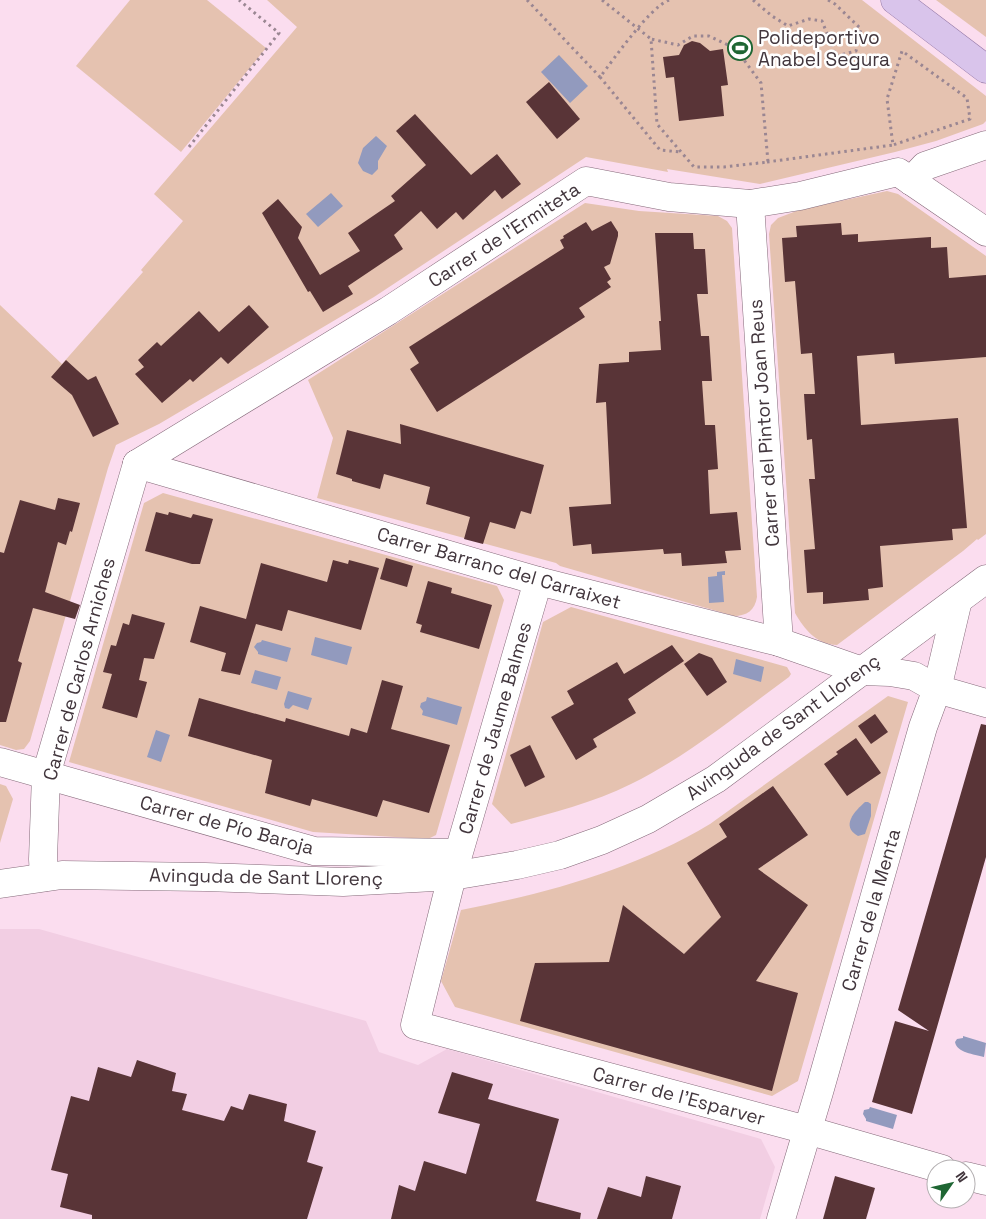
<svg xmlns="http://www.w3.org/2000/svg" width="986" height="1219" viewBox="0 0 986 1219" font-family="'Space Grotesk',sans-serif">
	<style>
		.built { fill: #f2cee3 }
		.green { fill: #e5c2b0 }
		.water { fill: #929abe }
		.building { fill: #593437 }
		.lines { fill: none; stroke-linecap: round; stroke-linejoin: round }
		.minor-casing { stroke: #856a7a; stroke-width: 29 }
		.major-casing { stroke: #9478a6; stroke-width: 29 }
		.path { stroke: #9a8692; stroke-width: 3; stroke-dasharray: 2.5 4; stroke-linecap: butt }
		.minor { stroke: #fff; stroke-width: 28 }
		.major { stroke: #d9c4eb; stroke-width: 28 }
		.labels { text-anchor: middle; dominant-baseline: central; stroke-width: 5; stroke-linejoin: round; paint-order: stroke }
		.poi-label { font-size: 19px; fill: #42363d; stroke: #fff; text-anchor: start }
		.street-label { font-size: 19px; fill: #42363d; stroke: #fff }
	</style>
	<rect width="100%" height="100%" fill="#fbddef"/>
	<polygon class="built" points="0,929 39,929 366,1021 379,1052 418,1065 447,1049 761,1139 775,1167 760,1219 0,1219"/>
	<g class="green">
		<polygon points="130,0 207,0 266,48 181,152 76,66"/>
		<polygon points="267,0 862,0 986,96 986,121 983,124 936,141 895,152 760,184 667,169 668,172 586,157 374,297 159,424 116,445 108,468 30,741 24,749 16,750 0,745 0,305 62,364 143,272 141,270 183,221 154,194 297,27"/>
		<polygon points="936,0 986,0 986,37"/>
		<path d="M 887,191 L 898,194 L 986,256 L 986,534 L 978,540 L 977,539 L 963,551 L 837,645 C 816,644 805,630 795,613 L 769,234 L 771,225 L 778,218 L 799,210 Z"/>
		<path d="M 585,203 L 639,211 L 718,216 L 727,221 L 732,228 L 757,597 C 755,610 747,616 734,616 L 560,566 L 556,563 L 317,498 L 333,438 L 308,380 Z"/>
		<polygon points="163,493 497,586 504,600 436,835 428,839 313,832 69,762 144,503"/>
		<path d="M 571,607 L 787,667 L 791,674 L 789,677 C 738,714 688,756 631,784 C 593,803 552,813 511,824 L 492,804 L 543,622 Z"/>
		<path d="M 888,696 L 908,702 L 798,1081 L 772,1096 L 455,1007 L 441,981 L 461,910 C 548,893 633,870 710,824 Z"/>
		<polygon points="0,784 6,786 13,799 0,843"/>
	</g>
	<g class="water">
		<polygon points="559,55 588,86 570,103 541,72"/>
		<polygon points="376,136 387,146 378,161 378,169 372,175 363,171 358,163 363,148"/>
		<polygon points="331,193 343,206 318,227 306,214"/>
		<polygon points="725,571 725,575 722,575 724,602 709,603 708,577 717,576 717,572"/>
		<polygon points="315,637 352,647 347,665 311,655"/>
		<polygon points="262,640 291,648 287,662 258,654 258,652 254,647 257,643 261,642"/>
		<polygon points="736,659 764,667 761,682 733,674"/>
		<polygon points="255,670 281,677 277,690 251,683"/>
		<polygon points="288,691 312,698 308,710 293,705 289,709 285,708 284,704"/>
		<polygon points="427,697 462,707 457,725 422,715 423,711 420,707 421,703 426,701"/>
		<polygon points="156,730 170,735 161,762 147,757"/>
		<path d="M 865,802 L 868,802 L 871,804 L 871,816 L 865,834 L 858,836 C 840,826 855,811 865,802 Z"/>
		<path d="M 963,1036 L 986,1043 L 984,1057 C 974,1054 957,1053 955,1042 L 957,1039 L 963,1038 Z"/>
		<polygon points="870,1107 897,1115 893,1129 866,1121 866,1119 863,1114 864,1110 869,1109"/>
	</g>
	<g class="building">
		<polygon points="692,41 700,43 710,51 723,49 728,85 721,86 724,116 679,121 674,77 666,78 663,57 679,55 684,45"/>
		<polygon points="549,82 580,119 557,139 526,102"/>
		<polygon points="415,114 471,175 497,154 521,184 502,199 495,190 463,220 456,212 437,229 421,211 394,235 403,249 348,286 353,294 323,312 310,291 308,292 262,213 278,199 302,227 298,238 320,275 360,251 348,233 395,201 391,196 426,165 396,131"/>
		<polygon points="611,221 618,232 618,236 610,264 604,267 611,279 607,282 611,287 579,308 585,317 437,412 410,369 419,363 409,347 564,248 560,240 564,238 563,236 586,222 592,231"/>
		<polygon points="841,223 842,235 858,234 858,242 931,237 931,248 947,247 949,278 986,275 986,357 895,364 894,353 857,356 861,425 958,418 967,528 952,529 953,540 880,546 883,587 868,589 869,600 823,604 823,592 807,593 804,550 815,549 809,479 815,479 812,439 807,440 804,394 815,394 812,353 801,354 795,281 785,282 782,238 797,237 796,226"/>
		<polygon points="655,233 693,233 694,249 705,249 708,294 697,294 701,336 709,336 712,381 702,381 705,425 715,425 718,469 708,470 710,514 737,512 741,550 725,551 727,563 682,566 681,553 664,554 663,549 592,554 591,544 573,546 569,507 611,504 606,402 596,403 599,364 629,362 629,352 661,350 659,321 661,321"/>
		<polygon points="249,305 269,327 228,364 221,357 193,382 190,379 162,403 135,374 144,367 138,360 157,342 161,346 199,311 219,332"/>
		<polygon points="66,360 88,380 96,376 119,424 93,437 72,395 51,377"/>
		<polygon points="400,424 544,465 531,514 521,511 515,529 490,522 483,544 464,539 470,517 426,504 430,487 384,474 380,489 352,481 352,479 336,474 347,430 401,444"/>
		<polygon points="58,498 80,503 72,532 70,531 66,545 58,542 45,592 80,605 75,619 33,608 18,661 22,663 6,722 0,722 0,552 4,553 20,500 55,510"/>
		<polygon points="156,512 168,515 169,512 191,518 193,514 213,519 200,564 192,564 145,551"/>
		<polygon points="386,558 413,566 407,587 380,579"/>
		<polygon points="333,560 348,564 349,560 379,568 361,630 288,610 282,631 256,624 240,675 221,671 226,653 190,642 200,606 246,619 261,563 327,582"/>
		<polygon points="428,581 452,588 451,593 492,605 479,649 420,632 422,625 416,623"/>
		<polygon points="132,614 165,623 154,659 144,658 139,680 147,682 137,718 102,708 112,674 103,672 111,645 116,646 123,623 129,625"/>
		<polygon points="672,645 684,661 628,699 636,713 593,739 597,747 576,760 551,717 574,704 567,691 617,662 624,674"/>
		<polygon points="699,653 712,658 727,682 707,696 684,664"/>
		<polygon points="382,680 403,686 391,729 450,745 429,813 383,800 377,817 312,799 310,806 265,793 272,760 188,736 199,698 285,722 286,718 349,736 351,728 367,733"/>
		<polygon points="875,714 888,732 871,744 858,726"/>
		<polygon points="981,724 986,725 986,857 912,1114 872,1102 895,1021 929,1031 898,1010"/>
		<polygon points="856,738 881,773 847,796 824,764 838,754 836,752"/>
		<polygon points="530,745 545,777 525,787 510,755"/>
		<polygon points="773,786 808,835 758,869 808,905 756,981 798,993 772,1091 520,1021 535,963 609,962 623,905 684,954 721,917 687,863 727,837 719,824"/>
		<polygon points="137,1060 176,1073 172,1091 187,1094 182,1110 224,1121 231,1106 243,1110 249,1094 287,1104 284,1121 316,1131 307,1162 323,1167 307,1219 92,1219 92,1215 60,1207 68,1174 51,1170 71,1096 89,1101 98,1067 131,1077"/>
		<polygon points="452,1072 493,1084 488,1099 559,1119 536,1201 581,1213 580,1219 391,1219 399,1185 415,1191 424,1161 466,1174 480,1124 438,1113"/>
		<polygon points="646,1176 681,1186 672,1219 597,1219 608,1187 641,1197"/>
		<polygon points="835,1176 875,1188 866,1219 823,1219"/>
	</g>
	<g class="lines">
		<defs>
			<g id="minor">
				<polyline points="911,181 925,166 986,145"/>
				<polyline points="750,204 779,642"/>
				<polyline points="137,464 388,311 586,181 669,197 750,204 800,196 898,172 986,232"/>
				<polyline points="137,464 538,581 779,642 862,671 890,672 914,676 937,689 986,703"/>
				<polyline points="538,581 452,876 415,1025 807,1130 942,1169"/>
				<polyline points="0,762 314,851 458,853"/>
				<polyline points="44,877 43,859 46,775 137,464"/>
				<polyline points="0,884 62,875 205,877 343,882 452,876 517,865 560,855 602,840 648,819 716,779 986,579"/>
				<polyline points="966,1176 986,1181"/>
				<polyline points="781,1219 819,1092 923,727 937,689 958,600"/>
			</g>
			<polyline id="major" points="895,0 986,69"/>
		</defs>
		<use href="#minor" class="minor-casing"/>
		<use href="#major" class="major-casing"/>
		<g class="path">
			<polyline points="527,0 600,77"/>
			<polyline points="602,0 651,39 657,124 694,167 724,167 768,162 761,83 741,56 728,45 709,36 693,36 678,45 651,39"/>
			<path d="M 669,0 C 649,8 614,59 600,77 L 660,150 L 681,152"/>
			<polyline points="753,0 772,16 788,26 809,19 822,21 836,56 856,51 861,29 835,4 828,0"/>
			<polyline points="189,147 279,33 239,0"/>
			<polyline points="767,162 893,145 887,99 902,51 967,98 970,119 893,145"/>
		</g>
		<use href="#minor" class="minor"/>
		<use href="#major" class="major"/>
	</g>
	<defs>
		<symbol id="stadium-ring" viewBox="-11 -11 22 22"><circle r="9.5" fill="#fff" stroke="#1e6633" stroke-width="1.5"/><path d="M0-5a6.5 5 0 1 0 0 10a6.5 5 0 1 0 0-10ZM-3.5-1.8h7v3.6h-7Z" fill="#1e6633"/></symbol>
	</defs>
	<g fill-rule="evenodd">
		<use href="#stadium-ring" x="726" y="34" width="28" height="28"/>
	</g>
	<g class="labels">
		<g class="poi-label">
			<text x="758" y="37">Polideportivo<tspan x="758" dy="22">Anabel Segura</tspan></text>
		</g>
		<g class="street-label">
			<text transform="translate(504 235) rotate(-33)">Carrer de l'Ermiteta</text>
			<text transform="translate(764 423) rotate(-94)">Carrer del Pintor Joan Reus</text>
			<text transform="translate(499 568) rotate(16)">Carrer Barranc del Carraixet</text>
			<text transform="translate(79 669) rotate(-75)">Carrer de Carlos Arniches</text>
			<text transform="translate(783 727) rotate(-36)">Avinguda de Sant Llorenç</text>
			<text transform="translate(495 728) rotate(-74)">Carrer de Jaume Balmes</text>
			<text transform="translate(227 825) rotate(15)">Carrer de Pío Baroja</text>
			<text transform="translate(266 877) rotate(1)">Avinguda de Sant Llorenç</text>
			<text transform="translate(871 910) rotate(-74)">Carrer de la Menta</text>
			<text transform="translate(679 1096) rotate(15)">Carrer de l'Esparver</text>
		</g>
	</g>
	<g transform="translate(951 1184) rotate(56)"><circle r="24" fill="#ffffff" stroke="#b3afb1"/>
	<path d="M0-4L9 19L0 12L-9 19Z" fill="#1e6633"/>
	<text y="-8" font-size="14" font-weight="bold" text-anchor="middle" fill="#42363d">N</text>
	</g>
</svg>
